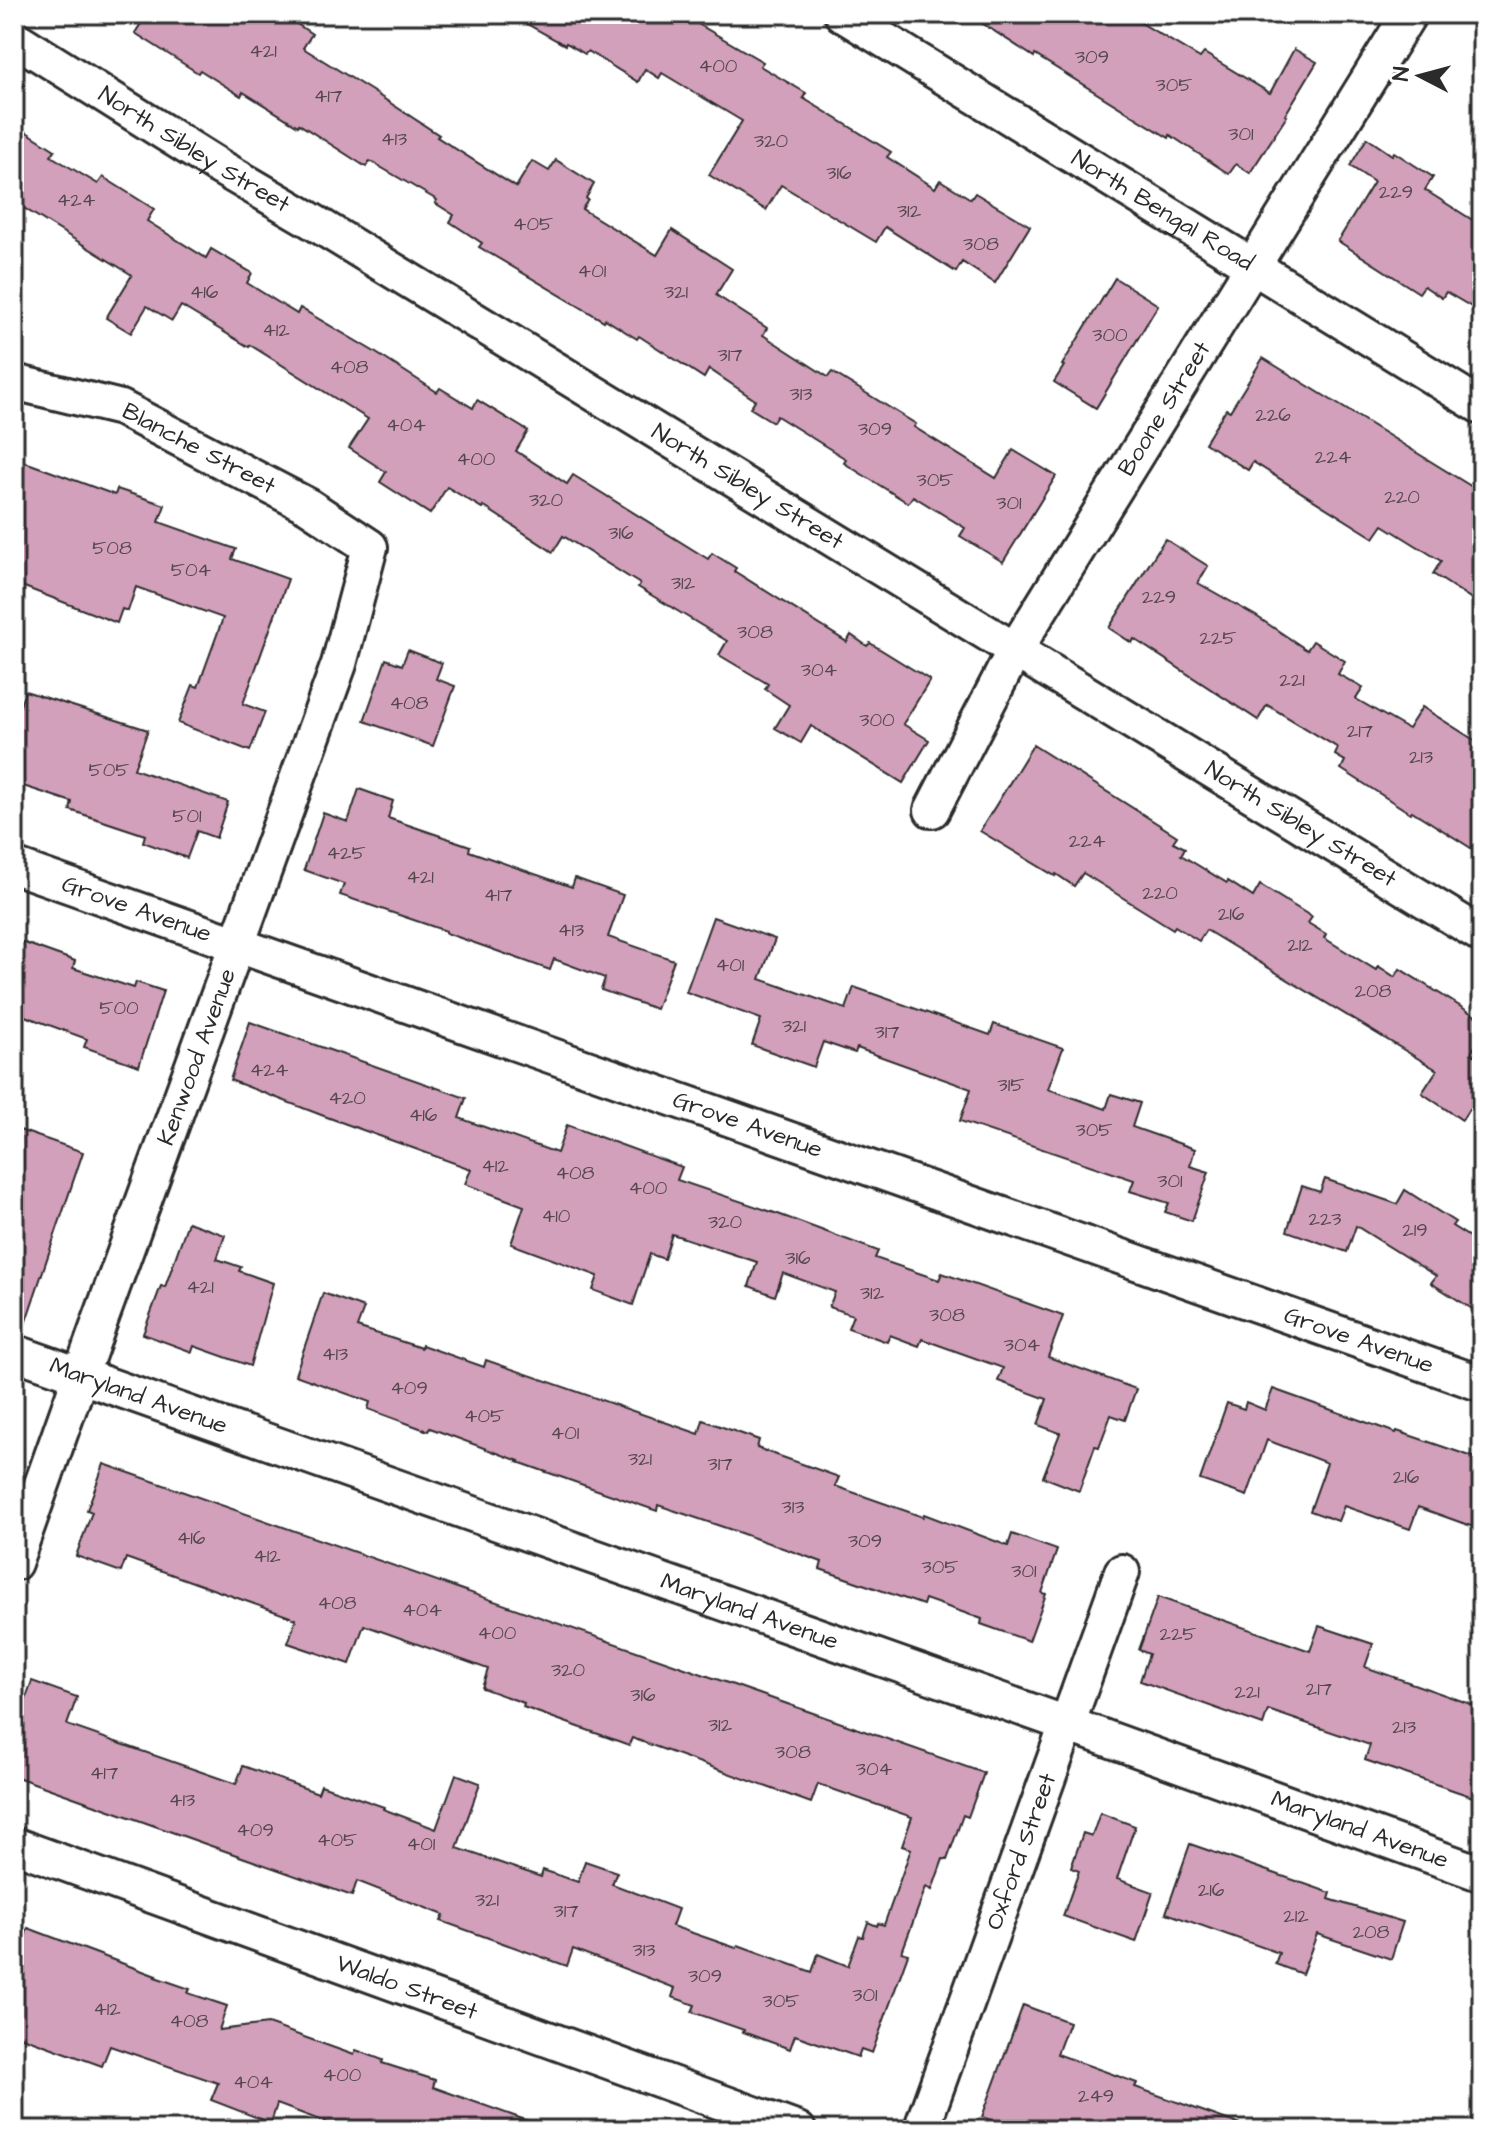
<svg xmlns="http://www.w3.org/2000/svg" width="1496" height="2144" viewBox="0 0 1496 2144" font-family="'Architects Daughter',sans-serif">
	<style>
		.building { fill: #d3a0bb; stroke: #2b2b2b; stroke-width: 2 }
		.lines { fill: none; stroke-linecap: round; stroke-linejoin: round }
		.minor-casing { stroke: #2b2b2b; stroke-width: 40 }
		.minor { stroke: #fff; stroke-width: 34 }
		.labels { text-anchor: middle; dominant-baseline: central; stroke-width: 6; stroke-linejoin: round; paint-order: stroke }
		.number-label { font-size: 20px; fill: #55484f }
		.street-label { font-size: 24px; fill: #2b2b2b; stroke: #fff }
	</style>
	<rect width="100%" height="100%" fill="#fff"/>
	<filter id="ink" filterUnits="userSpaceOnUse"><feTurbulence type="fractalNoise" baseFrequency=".0125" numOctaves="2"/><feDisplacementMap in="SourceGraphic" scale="16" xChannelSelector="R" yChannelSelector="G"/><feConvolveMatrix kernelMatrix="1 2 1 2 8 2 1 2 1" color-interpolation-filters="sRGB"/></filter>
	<g filter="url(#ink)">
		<g class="building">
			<polygon points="147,14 282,14 312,34 303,48 372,91 439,135 437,137 516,187 532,161 549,171 556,160 594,184 586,198 588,200 582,209 657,255 672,230 732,269 716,295 767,328 763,335 828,377 832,372 916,424 914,427 996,478 1013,450 1056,476 1003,562 960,536 965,528 913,496 908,503 844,463 846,459 777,416 773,422 750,408 755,400 709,369 704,378 639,336 637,339 605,319 604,321 479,247 482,243 450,222 454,215 435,203 437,200 370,161 366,167 299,124 298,126 243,92 241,96 200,70 198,73 135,33"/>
			<polygon points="509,14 681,14 763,62 760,66 806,93 803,98 891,152 887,157 935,188 940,180 971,199 975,193 1030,226 995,283 962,262 956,272 885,227 876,242 781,185 766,210 709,175 742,121 662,73 659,78 645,69 638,82 588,51 585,54 566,43 565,45"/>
			<polygon points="968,14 1126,14 1200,58 1204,53 1270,93 1294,49 1317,62 1285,115 1287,116 1250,173 1236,164 1229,174 1170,135 1169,138 1035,55 1034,57"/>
			<polygon points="14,124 55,150 51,156 98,184 103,177 154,209 147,221 206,258 211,249 252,273 247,283 297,314 300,308 373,351 437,392 440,388 473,408 477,400 528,431 516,451 567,484 573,475 708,559 712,553 736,568 734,571 847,642 851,635 867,646 870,643 930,680 903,724 929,740 903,783 811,726 801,743 775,728 789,705 765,689 768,684 719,655 727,641 638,587 640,584 563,536 553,552 483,506 482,508 447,487 430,514 380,482 386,472 349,448 368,419 250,345 249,347 181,306 172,321 147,306 131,333 106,318 132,275 14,202"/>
			<polygon points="1367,138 1392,155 1394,152 1433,177 1425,190 1482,226 1482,313 1446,292 1442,298 1424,286 1419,293 1338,241 1374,182 1350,166"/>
			<polygon points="1115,278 1158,305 1096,408 1054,382 1064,366 1062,365"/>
			<polygon points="1263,358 1482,493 1482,583 1472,599 1433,574 1441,561 1383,525 1374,538 1253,462 1248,470 1205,443 1226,409 1230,411"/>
			<polygon points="25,462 115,495 117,489 165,505 159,522 236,549 232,559 288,579 243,704 265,712 250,751 178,723 193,685 198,687 223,618 136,587 128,611 122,609 117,623 14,583 14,493"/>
			<polygon points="1165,539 1208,566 1198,583 1256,616 1307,650 1313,641 1345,661 1338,674 1363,688 1356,699 1408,729 1422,707 1482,745 1482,855 1412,811 1410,813 1341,769 1345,761 1335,755 1338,748 1267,705 1258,720 1134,639 1132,643 1109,628"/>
			<polygon points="408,650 442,663 436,679 455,686 433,746 364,721 386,659 402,665"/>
			<polygon points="25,691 148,730 134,769 228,802 216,838 197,831 187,858 143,842 145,835 70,810 72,802 14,783 14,724"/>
			<polygon points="1033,745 1177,836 1173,842 1185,848 1181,855 1227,883 1228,881 1253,897 1260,885 1312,917 1308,923 1326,934 1324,938 1376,970 1378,966 1395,977 1400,969 1482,1020 1482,1035 1471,1053 1482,1060 1482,1118 1469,1109 1462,1120 1422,1093 1437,1070 1206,930 1199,941 1175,926 1173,929 1083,873 1074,886 1056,874 1055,876 980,831"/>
			<polygon points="359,789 393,801 388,818 470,846 469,851 572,887 575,878 623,895 608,937 674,960 656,1009 601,990 605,978 554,959 550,970 486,947 446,933 446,931 340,895 344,884 304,870 323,813 348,822"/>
			<polygon points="713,917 775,939 760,979 846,1009 854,987 990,1035 994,1024 1063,1048 1048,1089 1106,1109 1111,1094 1140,1103 1132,1127 1195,1149 1190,1166 1209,1172 1192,1221 1165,1212 1169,1203 1130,1191 1134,1180 960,1121 971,1089 857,1048 855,1053 823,1042 814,1067 752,1045 761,1019 686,992"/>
			<polygon points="22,942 75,961 73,968 134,988 136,982 163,991 139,1066 84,1047 87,1039 14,1012 14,963"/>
			<polygon points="250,1022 466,1098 459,1118 557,1153 567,1125 682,1167 677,1180 778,1214 878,1251 875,1258 939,1280 942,1273 1063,1316 1048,1357 1136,1389 1125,1420 1111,1415 1099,1447 1095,1446 1079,1491 1043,1477 1060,1433 1038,1425 1047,1399 998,1381 1003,1368 922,1339 919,1346 890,1335 887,1342 848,1328 853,1315 829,1307 835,1292 783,1273 775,1296 749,1286 757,1262 672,1234 664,1259 650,1254 633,1305 593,1290 598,1276 511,1244 524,1206 465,1184 471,1169 324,1116 230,1080"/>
			<polygon points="14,1128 83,1152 22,1333 14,1333"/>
			<polygon points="1325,1179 1397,1204 1405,1190 1455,1222 1452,1226 1482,1245 1482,1315 1431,1283 1436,1276 1356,1226 1347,1252 1287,1231 1302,1186 1320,1192"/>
			<polygon points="188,1222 225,1235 217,1259 241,1267 239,1271 273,1283 250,1366 194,1346 192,1352 143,1334 161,1286 165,1287"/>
			<polygon points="323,1293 364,1308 357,1327 421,1348 422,1345 484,1367 486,1360 699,1434 703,1420 759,1440 757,1448 839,1477 835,1486 923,1517 924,1514 1008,1546 1012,1534 1057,1550 1042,1593 1046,1594 1029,1641 981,1624 982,1619 925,1599 923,1605 820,1569 822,1562 732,1530 658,1505 657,1511 518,1462 519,1461 430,1428 428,1431 368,1409 370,1402 295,1375"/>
			<polygon points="1273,1389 1396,1433 1397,1431 1482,1460 1482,1530 1418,1507 1410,1529 1344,1506 1338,1521 1310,1511 1327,1463 1267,1440 1247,1496 1200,1480 1227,1403 1244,1409 1246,1402 1265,1410"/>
			<polygon points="104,1464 984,1773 968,1817 963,1815 947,1860 943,1859 932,1890 926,1887 902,1952 908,1954 872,2053 861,2049 858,2057 795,2035 790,2049 743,2032 744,2030 692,2012 695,2005 672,1997 675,1988 573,1949 567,1966 441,1921 444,1915 357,1881 352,1896 14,1776 14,1732 32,1681 77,1697 67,1725 236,1784 243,1766 318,1793 321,1785 384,1807 383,1809 436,1829 456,1774 480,1783 457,1848 541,1877 543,1870 578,1882 585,1861 617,1872 612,1884 678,1909 672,1926 736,1948 738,1945 812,1972 818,1954 848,1966 859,1936 863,1937 868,1922 877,1926 878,1923 884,1925 911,1849 902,1846 912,1817 818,1784 811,1803 632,1738 629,1745 523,1707 524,1703 482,1688 488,1669 364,1625 350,1664 288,1643 296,1619 126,1558 121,1572 76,1556 92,1512 87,1510"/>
			<polygon points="1158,1597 1310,1651 1319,1626 1373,1644 1365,1667 1482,1708 1482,1800 1365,1760 1370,1745 1268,1710 1263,1725 1140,1681 1149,1654 1139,1650"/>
			<polygon points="1100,1813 1135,1826 1117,1879 1153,1892 1136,1942 1063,1916 1079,1871 1071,1868 1083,1833 1092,1836"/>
			<polygon points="1190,1844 1331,1893 1329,1899 1403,1922 1391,1959 1317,1934 1302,1974 1275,1964 1279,1953 1166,1913"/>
			<polygon points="28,1928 156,1976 155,1977 190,1989 188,1993 227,2006 219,2030 268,2024 354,2055 356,2050 383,2060 382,2063 435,2080 433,2087 542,2126 541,2130 346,2130 277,2104 271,2123 211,2100 218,2083 110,2046 102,2066 14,2034 14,1966"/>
			<polygon points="1023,2005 1069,2022 1057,2054 1137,2083 1135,2087 1244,2126 1244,2130 1017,2130 982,2117"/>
		</g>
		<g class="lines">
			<defs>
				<g id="minor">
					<path id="s1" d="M 842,14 L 1482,407"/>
					<path id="s2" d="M 14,38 L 218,166 L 307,218 L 1482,935"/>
					<path id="s3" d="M 14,382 L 121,408 L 308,506 L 370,547 L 339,664 L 96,1332 L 14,1563"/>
					<path id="s4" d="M 932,810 L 1015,650 L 1409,14"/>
					<path id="s5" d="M 14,866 L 1482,1384"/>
					<path id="s6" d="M 14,1352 L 1067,1724 L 1482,1874"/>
					<path id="s7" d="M 14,1845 L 798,2130"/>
					<path id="s8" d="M 921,2130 L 1122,1572"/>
				</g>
			</defs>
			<use href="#minor" class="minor-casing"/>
			<use href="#minor" class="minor"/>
		</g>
	</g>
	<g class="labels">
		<g class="number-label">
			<text x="263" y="51">421</text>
			<text x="1092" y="57">309</text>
			<text x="718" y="66">400</text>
			<text x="1174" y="85">305</text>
			<text x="328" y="96">417</text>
			<text x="1241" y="134">301</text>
			<text x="394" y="139">413</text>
			<text x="771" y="141">320</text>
			<text x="839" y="173">316</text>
			<text x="1396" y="192">229</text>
			<text x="76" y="200">424</text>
			<text x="909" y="211">312</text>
			<text x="533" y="224">405</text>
			<text x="981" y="244">308</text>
			<text x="592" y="271">401</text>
			<text x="204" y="292">416</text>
			<text x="676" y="292">321</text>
			<text x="276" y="330">412</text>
			<text x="1110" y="335">300</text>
			<text x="730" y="355">317</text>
			<text x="349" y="367">408</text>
			<text x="801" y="394">313</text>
			<text x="1273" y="415">226</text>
			<text x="406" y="425">404</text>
			<text x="875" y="429">309</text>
			<text x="1333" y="457">224</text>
			<text x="476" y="459">400</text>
			<text x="935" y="480">305</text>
			<text x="1402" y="497">220</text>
			<text x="546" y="500">320</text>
			<text x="1009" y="503">301</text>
			<text x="621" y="533">316</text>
			<text x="112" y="548">508</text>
			<text x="191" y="570">504</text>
			<text x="683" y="583">312</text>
			<text x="1159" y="597">229</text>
			<text x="755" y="632">308</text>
			<text x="1218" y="638">225</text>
			<text x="819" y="670">304</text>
			<text x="1292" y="680">221</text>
			<text x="409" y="703">408</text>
			<text x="877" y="720">300</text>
			<text x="1360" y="731">217</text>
			<text x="1421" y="757">213</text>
			<text x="109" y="770">505</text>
			<text x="187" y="816">501</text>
			<text x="1087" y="841">224</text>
			<text x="346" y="853">425</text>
			<text x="420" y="877">421</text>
			<text x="1160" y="893">220</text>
			<text x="498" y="895">417</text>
			<text x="1231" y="914">216</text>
			<text x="571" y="930">413</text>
			<text x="1300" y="945">212</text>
			<text x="730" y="965">401</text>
			<text x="1373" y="991">208</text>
			<text x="119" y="1008">500</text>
			<text x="794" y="1026">321</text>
			<text x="887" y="1032">317</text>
			<text x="269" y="1070">424</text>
			<text x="1011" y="1085">315</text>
			<text x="347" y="1098">420</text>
			<text x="423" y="1115">416</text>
			<text x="1094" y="1130">305</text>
			<text x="495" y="1166">412</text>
			<text x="575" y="1173">408</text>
			<text x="1170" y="1181">301</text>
			<text x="648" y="1188">400</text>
			<text x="556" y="1216">410</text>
			<text x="1325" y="1219">223</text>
			<text x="725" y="1222">320</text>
			<text x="1415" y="1230">219</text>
			<text x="798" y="1258">316</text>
			<text x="200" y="1287">421</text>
			<text x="872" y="1293">312</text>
			<text x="947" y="1315">308</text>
			<text x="1022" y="1345">304</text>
			<text x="335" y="1354">413</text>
			<text x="409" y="1388">409</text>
			<text x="484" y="1416">405</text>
			<text x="565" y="1433">401</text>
			<text x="640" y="1459">321</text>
			<text x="720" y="1464">317</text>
			<text x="1406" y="1477">216</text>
			<text x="793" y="1507">313</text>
			<text x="191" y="1538">416</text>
			<text x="865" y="1541">309</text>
			<text x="267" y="1556">412</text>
			<text x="940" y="1567">305</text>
			<text x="1024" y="1571">301</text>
			<text x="337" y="1603">408</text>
			<text x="422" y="1610">404</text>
			<text x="497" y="1633">400</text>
			<text x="1178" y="1634">225</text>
			<text x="568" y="1670">320</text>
			<text x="1319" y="1689">217</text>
			<text x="1247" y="1692">221</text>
			<text x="643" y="1695">316</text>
			<text x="720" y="1725">312</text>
			<text x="1404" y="1727">213</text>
			<text x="793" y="1752">308</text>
			<text x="874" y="1769">304</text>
			<text x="104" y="1773">417</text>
			<text x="182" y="1800">413</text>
			<text x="255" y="1830">409</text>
			<text x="337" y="1840">405</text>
			<text x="421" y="1844">401</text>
			<text x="1211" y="1890">216</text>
			<text x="487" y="1900">321</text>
			<text x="566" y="1911">317</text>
			<text x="1296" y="1916">212</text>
			<text x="1371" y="1932">208</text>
			<text x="644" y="1950">313</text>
			<text x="705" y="1976">309</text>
			<text x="865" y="1995">301</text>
			<text x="781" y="2001">305</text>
			<text x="107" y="2009">412</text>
			<text x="189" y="2021">408</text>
			<text x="342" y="2075">400</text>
			<text x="253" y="2082">404</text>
			<text x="1096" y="2096">249</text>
		</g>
		<g class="street-label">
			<text stroke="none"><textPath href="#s2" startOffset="212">North Sibley Street</textPath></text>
			<text stroke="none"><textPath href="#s1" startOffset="376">North Bengal Road</textPath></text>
			<text stroke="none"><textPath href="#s4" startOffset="464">Boone Street</textPath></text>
			<text stroke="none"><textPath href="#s3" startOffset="198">Blanche Street</textPath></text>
			<text stroke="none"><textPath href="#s2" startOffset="860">North Sibley Street</textPath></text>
			<text stroke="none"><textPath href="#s2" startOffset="1508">North Sibley Street</textPath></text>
			<text stroke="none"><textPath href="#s5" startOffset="130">Grove Avenue</textPath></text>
			<text transform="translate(197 1057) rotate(-70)">Kenwood Avenue</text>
			<text stroke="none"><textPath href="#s5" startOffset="778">Grove Avenue</textPath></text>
			<text stroke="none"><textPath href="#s5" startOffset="1426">Grove Avenue</textPath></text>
			<text stroke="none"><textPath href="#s6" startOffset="132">Maryland Avenue</textPath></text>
			<text stroke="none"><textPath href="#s6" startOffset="780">Maryland Avenue</textPath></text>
			<text stroke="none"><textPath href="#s6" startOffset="1428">Maryland Avenue</textPath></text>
			<text stroke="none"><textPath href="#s8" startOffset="296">Oxford Street</textPath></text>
			<text stroke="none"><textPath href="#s7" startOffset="418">Waldo Street</textPath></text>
		</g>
	</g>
	<rect width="1496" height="2144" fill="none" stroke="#fff" stroke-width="48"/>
	<rect x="24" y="24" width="1448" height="2096" fill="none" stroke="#2b2b2b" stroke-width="3" filter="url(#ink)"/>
	<g transform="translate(1420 76) rotate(276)" stroke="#ffffff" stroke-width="6" paint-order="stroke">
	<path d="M0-6L14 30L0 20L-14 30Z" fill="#2b2b2b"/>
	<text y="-12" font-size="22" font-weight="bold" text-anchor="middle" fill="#2b2b2b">N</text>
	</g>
</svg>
